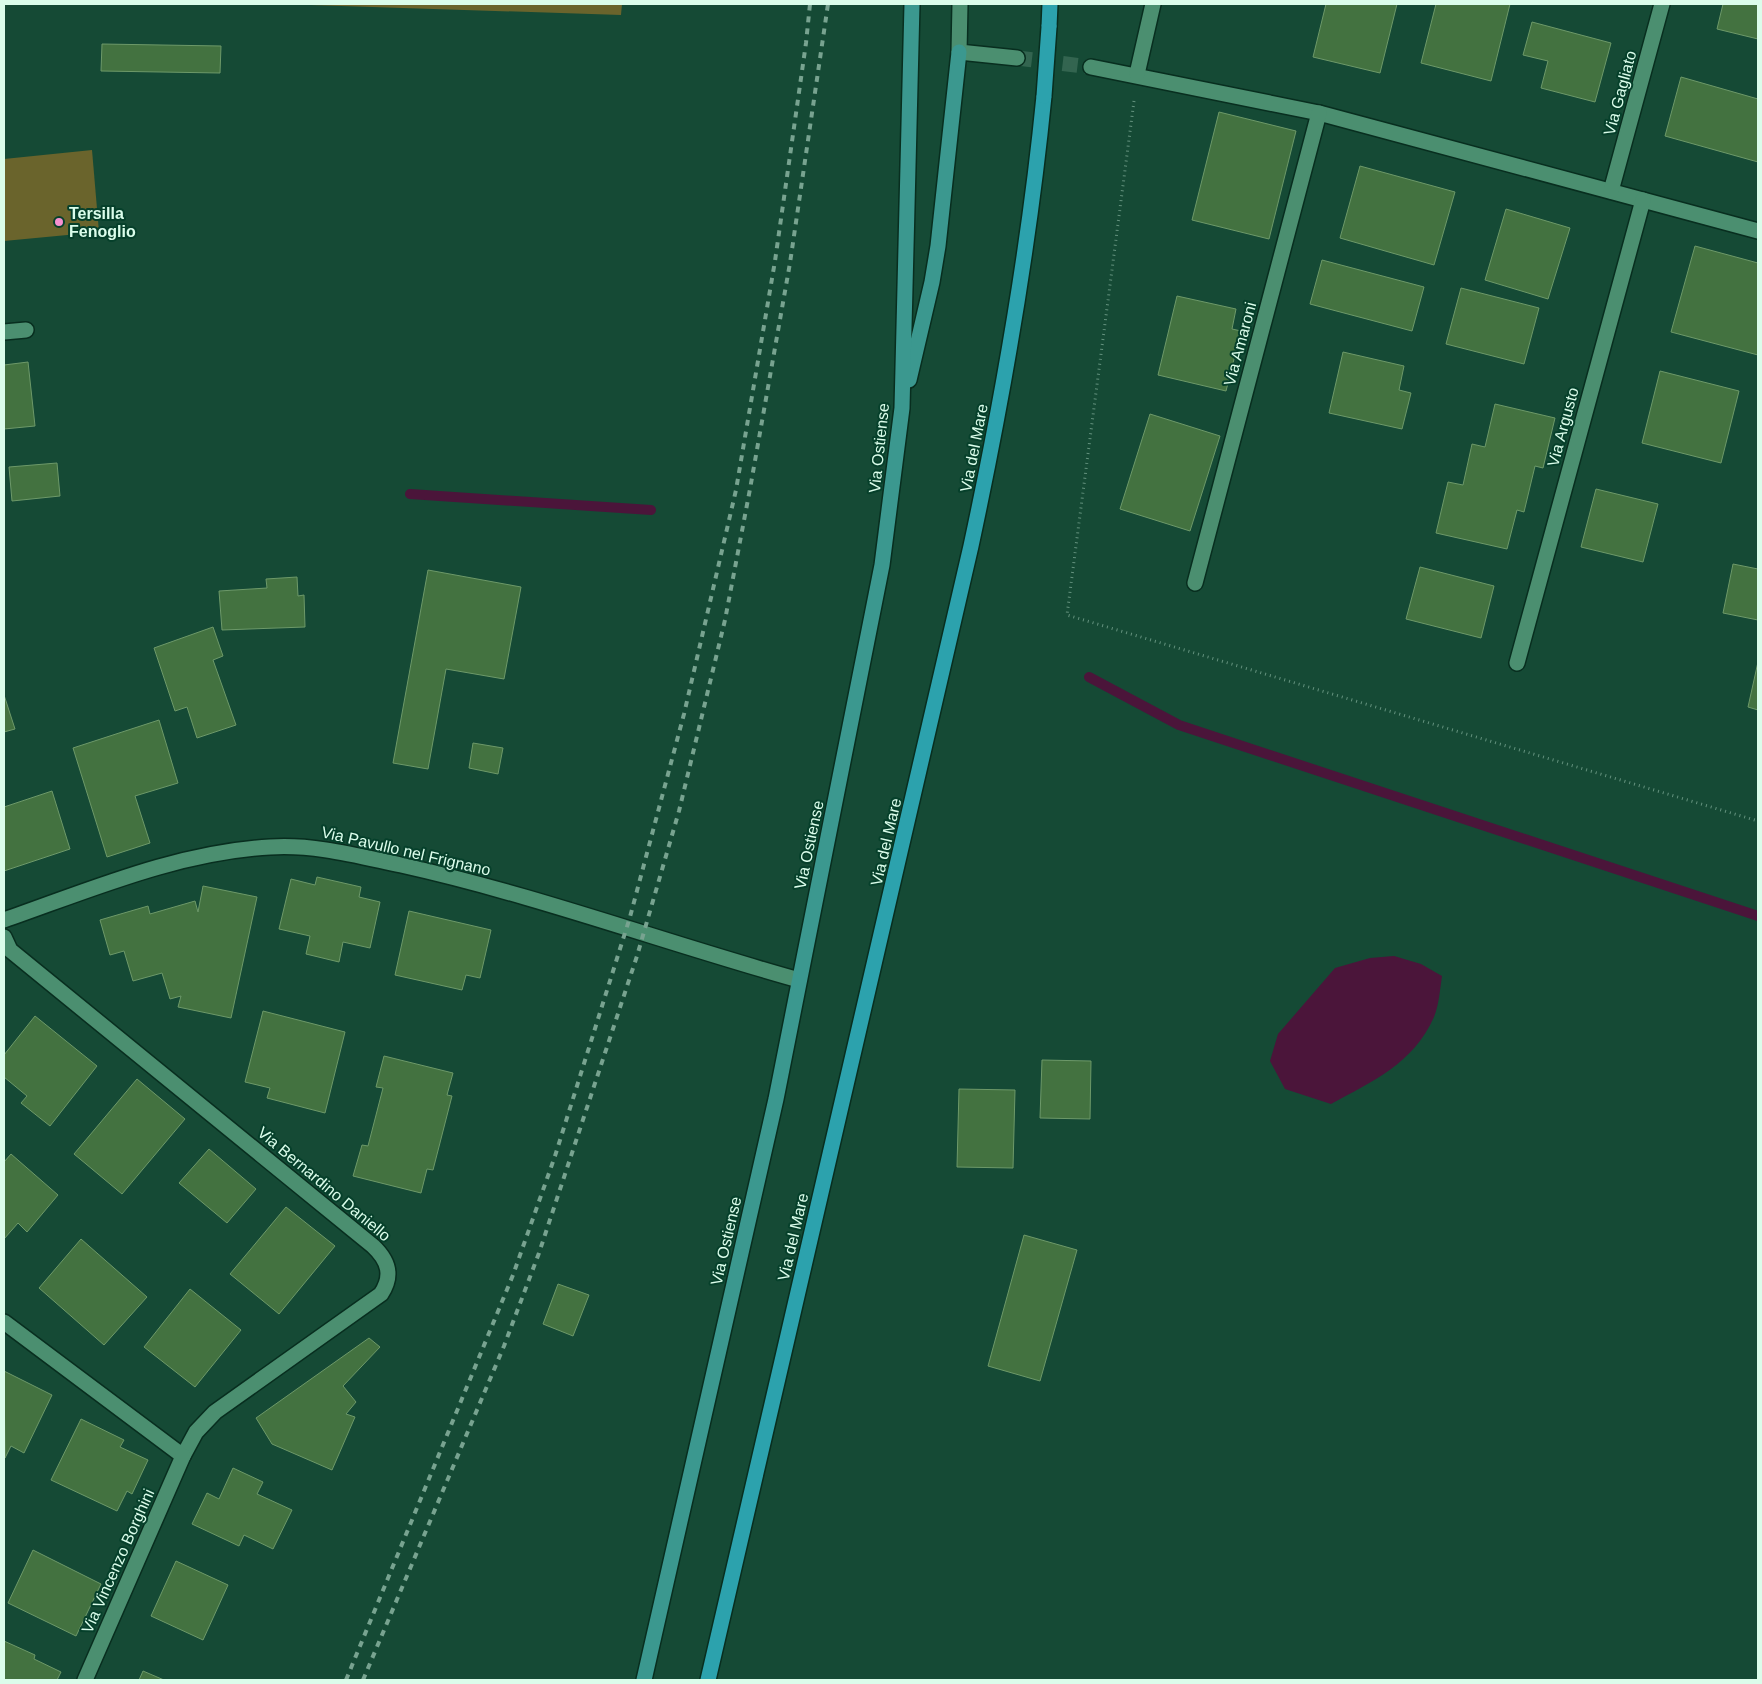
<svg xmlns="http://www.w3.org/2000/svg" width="1762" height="1684" viewBox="0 0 1762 1684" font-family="Helvetica,sans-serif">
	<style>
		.green { fill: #6a642c }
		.water { fill: #4b153a }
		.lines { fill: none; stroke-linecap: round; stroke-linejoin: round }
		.stream { stroke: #4b153a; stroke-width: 10 }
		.building { fill: #437240; stroke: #6d9969 }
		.minor-tunnel { stroke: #336550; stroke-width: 15; stroke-dasharray: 15 8; stroke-linecap: butt }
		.minor-casing { stroke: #082e1f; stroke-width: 18 }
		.secondary-casing { stroke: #082e1f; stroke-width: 18 }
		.primary-casing { stroke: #082e1f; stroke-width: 18 }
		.path { stroke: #64927e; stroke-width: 3; stroke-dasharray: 1 4; stroke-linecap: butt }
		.minor { stroke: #4b8f70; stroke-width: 15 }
		.secondary { stroke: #3b988f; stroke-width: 15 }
		.primary { stroke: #2ca2ad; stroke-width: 15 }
		.rail { stroke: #78a390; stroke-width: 4; stroke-dasharray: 6 6; stroke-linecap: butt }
		.primary-bridge-casing { stroke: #082e1f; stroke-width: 18; stroke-linecap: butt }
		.primary-bridge { stroke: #2ca2ad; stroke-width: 15 }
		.poi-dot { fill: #f690d0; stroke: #06402b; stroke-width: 2 }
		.labels { text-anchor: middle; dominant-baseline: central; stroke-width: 4; stroke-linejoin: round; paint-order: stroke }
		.street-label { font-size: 16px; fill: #dbfdeb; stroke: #06402b }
		.poi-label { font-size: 16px; font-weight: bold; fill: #dbfdeb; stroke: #06402b; text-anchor: start }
	</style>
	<rect width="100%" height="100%" fill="#154a35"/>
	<g class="green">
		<polygon points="280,4 622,4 621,15"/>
		<polygon points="92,150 99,232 4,241 4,159"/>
	</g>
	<path class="water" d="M 1394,956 L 1421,964 L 1442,976 C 1440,989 1439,1005 1434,1017 C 1413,1064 1373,1081 1331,1104 L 1285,1089 L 1270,1061 L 1278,1034 L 1335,968 L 1370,958 Z"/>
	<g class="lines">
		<g class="stream">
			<polyline points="410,494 651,510"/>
			<polyline points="1089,677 1179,725 1758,916"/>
		</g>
	</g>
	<g class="building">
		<polygon points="1326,4 1397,4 1380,73 1313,57"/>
		<polygon points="1436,4 1510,4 1491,81 1421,63"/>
		<polygon points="1723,4 1758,4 1758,39 1717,29"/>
		<polygon points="1532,22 1611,43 1595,102 1541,88 1548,61 1523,55"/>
		<polygon points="102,44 221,46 220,73 101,71"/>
		<polygon points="1681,77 1758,99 1758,162 1665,136"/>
		<polygon points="1219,112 1296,131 1269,239 1192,220"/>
		<polygon points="1360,166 1455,192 1434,265 1340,238"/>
		<polygon points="1506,209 1570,228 1548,299 1485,280"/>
		<polygon points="1695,246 1758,263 1758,355 1671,332"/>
		<polygon points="1322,260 1424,287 1412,331 1310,304"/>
		<polygon points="1461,288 1539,308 1524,364 1446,344"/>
		<polygon points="1177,296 1236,309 1232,329 1241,331 1226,391 1158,375"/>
		<polygon points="1343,352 1404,366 1399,390 1411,393 1402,429 1329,413"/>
		<polygon points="28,362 35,426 4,429 4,365"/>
		<polygon points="1660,371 1739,391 1721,463 1642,443"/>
		<polygon points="1495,404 1555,418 1543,468 1535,466 1524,512 1517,510 1507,549 1436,533 1448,482 1463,485 1472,444 1485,447"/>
		<polygon points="1150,414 1220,436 1190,531 1120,509"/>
		<polygon points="57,463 60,496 12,501 9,467"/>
		<polygon points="1596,489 1658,504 1643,562 1581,547"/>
		<polygon points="1733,564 1758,569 1758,620 1723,613"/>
		<polygon points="1420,567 1494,586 1481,638 1406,619"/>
		<polygon points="428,570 521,587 504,679 446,669 428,769 393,763"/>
		<polygon points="297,577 298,596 304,595 305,627 222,630 219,591 267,588 266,579"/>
		<polygon points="213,627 223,656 213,660 236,725 197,738 187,707 175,711 154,648"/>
		<polygon points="1758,662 1758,710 1748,707"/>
		<polygon points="4,695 15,729 4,732"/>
		<polygon points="159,720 178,783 135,796 150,843 107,857 73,748"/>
		<polygon points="473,743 503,748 498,774 469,768"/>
		<polygon points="52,791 70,849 4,871 4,807"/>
		<polygon points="317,877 361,887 359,897 380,902 370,948 343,942 339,962 306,954 310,936 279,929 291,879 315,885"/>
		<polygon points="203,886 257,897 231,1018 178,1007 181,996 170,999 162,973 133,981 124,951 110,955 100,920 148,906 150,914 195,901 198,912"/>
		<polygon points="409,911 491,930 480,978 466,975 462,990 395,975"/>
		<polygon points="263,1011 345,1032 325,1113 267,1098 270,1088 245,1082"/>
		<polygon points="35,1016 97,1066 50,1126 21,1103 27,1096 4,1077 4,1055"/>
		<polygon points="384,1056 453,1073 447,1095 452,1096 433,1170 427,1169 421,1193 353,1176 362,1145 368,1146 383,1088 376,1087"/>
		<polygon points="1042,1060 1091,1061 1090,1119 1040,1118"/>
		<polygon points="137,1079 185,1119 122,1194 74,1154"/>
		<polygon points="959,1089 1015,1090 1013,1168 957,1167"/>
		<polygon points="209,1149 256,1189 227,1223 179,1183"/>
		<polygon points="11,1154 58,1195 27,1232 18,1223 4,1239 4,1162"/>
		<polygon points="286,1207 335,1246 279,1314 230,1274"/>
		<polygon points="1024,1235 1077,1250 1040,1381 988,1366"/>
		<polygon points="81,1239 147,1297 104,1345 39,1288"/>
		<polygon points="558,1284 589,1295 573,1336 543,1324"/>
		<polygon points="190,1289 241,1330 195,1387 144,1347"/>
		<polygon points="369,1338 380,1347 343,1386 356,1402 346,1414 355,1417 332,1470 272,1444 256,1418"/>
		<polygon points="4,1371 52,1395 24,1453 11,1446 5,1458"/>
		<polygon points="81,1419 124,1440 120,1447 148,1460 132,1494 127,1491 117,1511 51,1480"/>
		<polygon points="233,1468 263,1482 257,1494 292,1510 273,1549 244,1535 239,1546 192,1524 207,1493 219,1499"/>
		<polygon points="33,1550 101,1584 76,1636 8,1603"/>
		<polygon points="176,1561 228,1585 203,1640 151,1616"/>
		<polygon points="4,1641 35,1655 34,1659 61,1672 57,1680 4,1680"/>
		<polygon points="143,1671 164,1680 139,1680"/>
	</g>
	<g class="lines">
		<polyline class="minor-tunnel" points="1017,58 1091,67"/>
		<defs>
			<g id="minor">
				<polyline points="960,4 959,52 1017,58"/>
				<polyline points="1091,67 1319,113 1758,231"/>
				<polyline points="1137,74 1153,4"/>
				<polyline points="1611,191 1662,4"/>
				<polyline points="4,332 26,330"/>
				<polyline points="1195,583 1319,113"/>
				<polyline points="1517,663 1643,200"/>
				<path d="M 4,920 C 90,890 178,852 270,847 C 315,844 358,856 401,865 C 536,895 666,943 799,980"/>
				<path d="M 4,937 L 10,950 L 373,1246 C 389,1261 393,1276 381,1294 L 215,1412 L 196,1432 L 183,1456 L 4,1322"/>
				<polyline points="85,1680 183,1456"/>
			</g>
			<g id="secondary">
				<polyline points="909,380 932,282 938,246 959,52"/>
				<polyline points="644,1680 776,1099 882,565 902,408 912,4"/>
			</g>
			<g id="primary">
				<polyline points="1049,27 1050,4"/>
				<path d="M 708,1680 L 971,546 C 1003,397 1029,248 1044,96"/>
			</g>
		</defs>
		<use href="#minor" class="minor-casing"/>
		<use href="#secondary" class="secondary-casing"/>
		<use href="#primary" class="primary-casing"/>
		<polyline class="path" points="1134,101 1067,615 1758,821"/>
		<use href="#minor" class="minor"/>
		<use href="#secondary" class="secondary"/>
		<use href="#primary" class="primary"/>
		<g class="rail">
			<polyline points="346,1680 513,1275 555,1156 630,917 684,714 736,490 775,261 806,43 810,4"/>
			<polyline points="363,1680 504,1346 539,1253 637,956 679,811 725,620 750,489 790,263 828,4"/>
		</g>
		<defs>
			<polyline id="primary-bridge" points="1044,96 1049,27"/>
		</defs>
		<use href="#primary-bridge" class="primary-bridge-casing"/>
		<use href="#primary-bridge" class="primary-bridge"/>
	</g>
	<circle class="poi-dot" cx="59" cy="222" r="5"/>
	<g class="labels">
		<g class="street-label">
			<text transform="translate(1620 93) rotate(-75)">Via Gagliato</text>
			<text transform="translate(1240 344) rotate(-75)">Via Amaroni</text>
			<text transform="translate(1563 427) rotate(-75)">Via Argusto</text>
			<text transform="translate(879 448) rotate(-84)">Via Ostiense</text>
			<text transform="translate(974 448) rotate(-79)">Via del Mare</text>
			<text transform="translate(886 842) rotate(-77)">Via del Mare</text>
			<text transform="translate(809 845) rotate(-78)">Via Ostiense</text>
			<text transform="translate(406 851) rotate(13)">Via Pavullo nel Frignano</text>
			<text transform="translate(324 1184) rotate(40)">Via Bernardino Daniello</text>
			<text transform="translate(793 1237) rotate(-77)">Via del Mare</text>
			<text transform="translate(726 1241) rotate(-77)">Via Ostiense</text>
			<text transform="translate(118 1561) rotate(-66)">Via Vincenzo Borghini</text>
		</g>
		<g class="poi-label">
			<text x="69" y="213">Tersilla<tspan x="69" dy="18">Fenoglio</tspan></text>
		</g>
	</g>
	<rect width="1762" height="1684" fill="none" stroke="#dbfdeb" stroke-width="10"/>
</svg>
